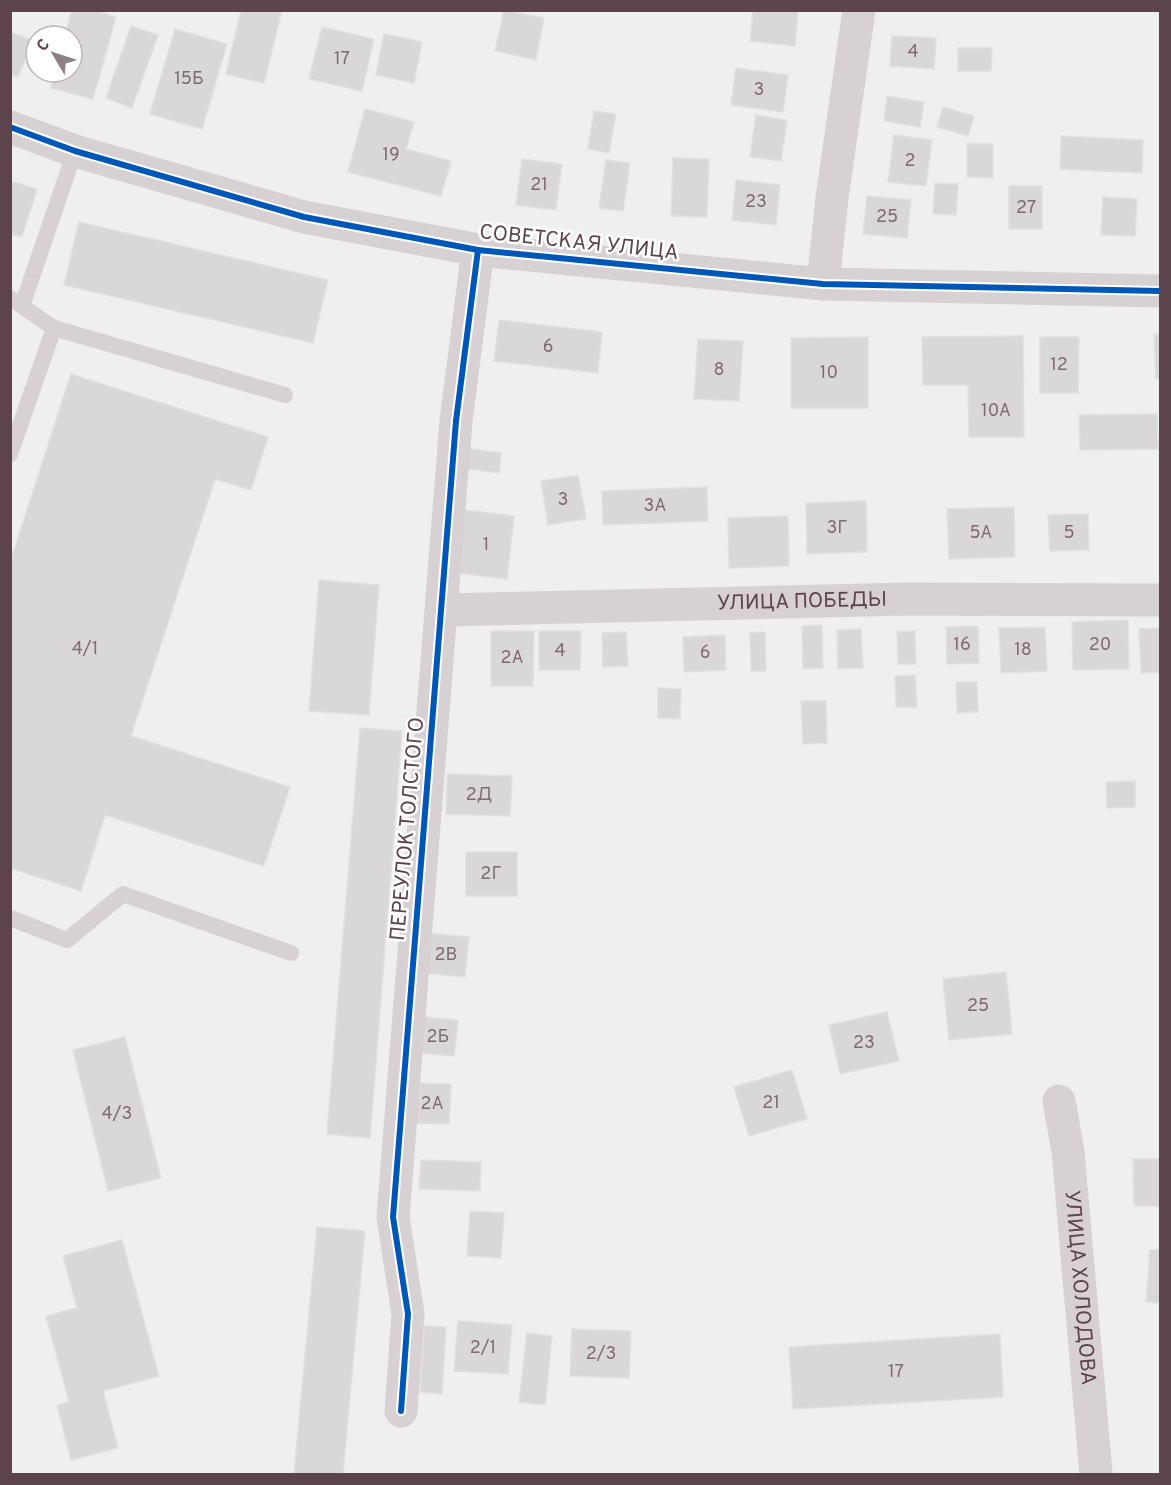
<svg xmlns="http://www.w3.org/2000/svg" width="1171" height="1485" viewBox="0 0 1171 1485" font-family="Overpass,sans-serif">
	<style>
		.building { fill: #dad7d8; stroke: #e1e0e0; stroke-width: 1.5 }
		.lines { fill: none; stroke-linecap: round; stroke-linejoin: round }
		.service { stroke: #d7d1d4; stroke-width: 16 }
		.minor { stroke: #d7d1d4; stroke-width: 33 }
		.cycleway-casing { stroke: #fff; stroke-width: 10 }
		.cycleway { stroke: #0057b8; stroke-width: 6 }
		.labels { text-anchor: middle; dominant-baseline: central; stroke-width: 5; stroke-linejoin: round; paint-order: stroke }
		.number-label { font-size: 18px; fill: #7e6a71 }
		.street-label { font-size: 21px; fill: #5d434d; stroke: #fff }
	</style>
	<rect width="100%" height="100%" fill="#eeefee"/>
	<g class="building">
		<polygon points="72,10 93,10 116,17 93,99 51,88 55,72 72,72 72,36 65,36"/>
		<polygon points="241,10 282,10 264,83 226,74"/>
		<polygon points="504,10 544,18 536,60 495,51"/>
		<polygon points="753,10 798,10 795,46 750,41"/>
		<polygon points="131,26 158,35 132,108 106,98"/>
		<polygon points="322,27 374,39 362,91 309,79"/>
		<polygon points="175,29 227,44 202,129 150,114"/>
		<polygon points="11,32 33,41 18,77 10,74"/>
		<polygon points="384,34 422,42 414,83 376,75"/>
		<polygon points="892,36 936,38 934,69 890,66"/>
		<polygon points="958,48 992,48 991,71 958,71"/>
		<polygon points="736,68 788,75 783,112 731,105"/>
		<polygon points="887,96 924,102 920,127 884,121"/>
		<polygon points="943,107 974,116 968,136 937,127"/>
		<polygon points="365,109 414,122 406,149 451,161 441,196 348,172"/>
		<polygon points="594,111 616,114 609,153 588,149"/>
		<polygon points="756,115 787,120 781,161 750,157"/>
		<polygon points="894,135 932,140 926,186 888,182"/>
		<polygon points="1061,136 1143,140 1142,173 1060,169"/>
		<polygon points="967,144 993,144 993,178 967,177"/>
		<polygon points="673,158 709,159 707,217 671,216"/>
		<polygon points="522,159 562,164 556,210 516,205"/>
		<polygon points="606,160 630,163 623,211 599,208"/>
		<polygon points="736,180 780,185 776,225 732,220"/>
		<polygon points="10,181 37,189 22,237 10,234"/>
		<polygon points="935,183 958,184 956,215 933,214"/>
		<rect x="1009" y="186" width="33" height="43"/>
		<polygon points="867,196 911,200 907,238 863,234"/>
		<polygon points="1103,197 1137,199 1135,236 1101,235"/>
		<polygon points="79,222 328,280 313,343 64,285"/>
		<polygon points="499,320 602,332 598,373 494,361"/>
		<polygon points="1160,334 1160,378 1156,378 1154,335"/>
		<polygon points="1023,336 1024,437 969,437 968,385 923,385 922,337"/>
		<polygon points="868,337 868,408 791,408 791,338"/>
		<polygon points="1040,337 1079,337 1078,393 1040,393"/>
		<polygon points="698,339 743,341 739,401 694,399"/>
		<polygon points="71,374 268,437 251,490 215,479 131,736 290,787 264,866 105,815 81,891 10,868 10,562"/>
		<polygon points="1157,414 1158,449 1080,450 1079,415"/>
		<polygon points="465,448 501,453 499,473 463,468"/>
		<polygon points="578,475 586,519 548,525 541,481"/>
		<polygon points="707,487 708,521 603,525 602,491"/>
		<polygon points="866,501 867,552 807,554 806,503"/>
		<polygon points="1014,507 1015,557 949,559 947,509"/>
		<polygon points="465,510 514,516 507,579 457,573"/>
		<polygon points="1088,514 1089,550 1050,551 1048,515"/>
		<polygon points="788,516 789,566 729,568 728,518"/>
		<polygon points="319,580 379,585 369,715 309,711"/>
		<polygon points="1128,620 1129,669 1073,670 1072,622"/>
		<polygon points="822,625 823,668 803,669 802,626"/>
		<polygon points="978,626 979,663 947,664 946,627"/>
		<polygon points="1045,627 1047,671 1001,673 999,628"/>
		<polygon points="1160,628 1160,672 1141,673 1139,629"/>
		<polygon points="861,629 863,668 838,669 837,630"/>
		<polygon points="491,631 534,631 533,686 491,686"/>
		<polygon points="539,631 581,631 580,670 539,670"/>
		<polygon points="915,631 916,664 898,664 897,632"/>
		<polygon points="626,632 628,666 603,667 602,633"/>
		<polygon points="765,632 766,671 751,671 750,633"/>
		<polygon points="725,635 726,670 684,672 683,637"/>
		<polygon points="915,675 917,707 896,707 895,676"/>
		<polygon points="956,682 977,682 978,712 957,713"/>
		<polygon points="658,688 681,689 680,719 658,718"/>
		<polygon points="801,701 826,701 827,743 803,744"/>
		<polygon points="360,728 402,731 370,1138 327,1134"/>
		<polygon points="447,774 512,776 510,816 446,814"/>
		<polygon points="1135,781 1135,807 1107,808 1106,782"/>
		<rect x="466" y="852" width="51" height="44"/>
		<polygon points="427,933 469,937 465,977 424,973"/>
		<polygon points="1006,972 1012,1034 949,1040 943,979"/>
		<polygon points="887,1012 899,1061 840,1074 829,1025"/>
		<polygon points="422,1017 458,1020 454,1056 418,1053"/>
		<polygon points="125,1037 161,1178 108,1191 73,1050"/>
		<polygon points="792,1070 807,1119 749,1136 734,1087"/>
		<polygon points="415,1083 451,1084 449,1124 413,1123"/>
		<polygon points="1133,1159 1160,1159 1160,1206 1134,1206"/>
		<polygon points="421,1160 481,1162 480,1191 419,1189"/>
		<polygon points="470,1211 504,1213 501,1258 467,1256"/>
		<polygon points="317,1227 365,1231 343,1474 294,1474"/>
		<polygon points="122,1240 159,1376 103,1391 118,1448 71,1460 57,1405 69,1402 46,1316 77,1308 63,1256"/>
		<polygon points="1150,1250 1160,1250 1160,1303 1146,1302"/>
		<polygon points="458,1321 512,1325 508,1374 454,1371"/>
		<polygon points="424,1326 446,1327 442,1394 420,1392"/>
		<polygon points="572,1329 631,1331 629,1378 570,1376"/>
		<polygon points="527,1333 552,1336 545,1405 519,1402"/>
		<polygon points="1000,1334 1003,1397 793,1409 789,1347"/>
	</g>
	<g class="lines">
		<g class="service">
			<polyline points="10,298 54,328 285,395"/>
			<polyline points="22,306 75,151"/>
			<polyline points="10,454 54,328"/>
			<polyline points="10,918 67,940 123,894 291,953"/>
		</g>
		<g class="minor">
			<polyline points="10,127 75,151 304,217 478,250 823,284 1160,291"/>
			<polyline points="823,284 832,198 859,10"/>
			<path id="s1" d="M 442,610 L 908,599 L 1160,600"/>
			<path id="s2" d="M 1059,1101 L 1068,1151 L 1096,1474"/>
			<polyline points="401,1411 408,1314 393,1217 456,421 478,250"/>
		</g>
		<defs>
			<g id="cycleway">
				<polyline points="10,127 75,151 304,217 478,250 823,284 1160,291"/>
				<polyline points="401,1411 408,1314 393,1217 456,421 478,250"/>
			</g>
		</defs>
		<use href="#cycleway" class="cycleway-casing"/>
		<use href="#cycleway" class="cycleway"/>
	</g>
	<g class="labels">
		<g class="number-label">
			<text x="913" y="52">4</text>
			<text x="342" y="59">17</text>
			<text x="189" y="79">15Б</text>
			<text x="759" y="90">3</text>
			<text x="391" y="155">19</text>
			<text x="910" y="161">2</text>
			<text x="539" y="185">21</text>
			<text x="756" y="202">23</text>
			<text x="1026" y="208">27</text>
			<text x="887" y="217">25</text>
			<text x="548" y="347">6</text>
			<text x="1059" y="365">12</text>
			<text x="719" y="370">8</text>
			<text x="829" y="373">10</text>
			<text x="996" y="411">10А</text>
			<text x="563" y="500">3</text>
			<text x="655" y="506">3А</text>
			<text x="837" y="528">3Г</text>
			<text x="981" y="533">5А</text>
			<text x="1069" y="533">5</text>
			<text x="486" y="545">1</text>
			<text x="962" y="645">16</text>
			<text x="1100" y="645">20</text>
			<text x="85" y="649">4/1</text>
			<text x="1023" y="650">18</text>
			<text x="560" y="651">4</text>
			<text x="705" y="653">6</text>
			<text x="512" y="658">2А</text>
			<text x="479" y="795">2Д</text>
			<text x="491" y="874">2Г</text>
			<text x="446" y="955">2В</text>
			<text x="978" y="1006">25</text>
			<text x="438" y="1037">2Б</text>
			<text x="864" y="1043">23</text>
			<text x="771" y="1103">21</text>
			<text x="432" y="1104">2А</text>
			<text x="117" y="1114">4/3</text>
			<text x="483" y="1348">2/1</text>
			<text x="601" y="1354">2/3</text>
			<text x="896" y="1372">17</text>
		</g>
		<g class="street-label">
			<text transform="translate(579 243) rotate(6)">СОВЕТСКАЯ УЛИЦА</text>
			<text stroke="none"><textPath href="#s1" startOffset="360">УЛИЦА ПОБЕДЫ</textPath></text>
			<text transform="translate(408 829) rotate(-85)">ПЕРЕУЛОК ТОЛСТОГО</text>
			<text stroke="none"><textPath href="#s2" startOffset="188">УЛИЦА ХОЛОДОВА</textPath></text>
		</g>
	</g>
	<rect width="1171" height="1485" fill="none" stroke="#5d434d" stroke-width="24"/>
	<g transform="translate(54 54) rotate(309)"><circle r="28" fill="#ffffff" stroke="#beb4b8" stroke-width="1.5"/>
	<path d="M0-4.5L10 22L0 15L-10 22Z" fill="#907f85"/>
	<text y="-9" font-size="16" font-weight="bold" text-anchor="middle" fill="#5d434d">С</text>
	</g>
</svg>
